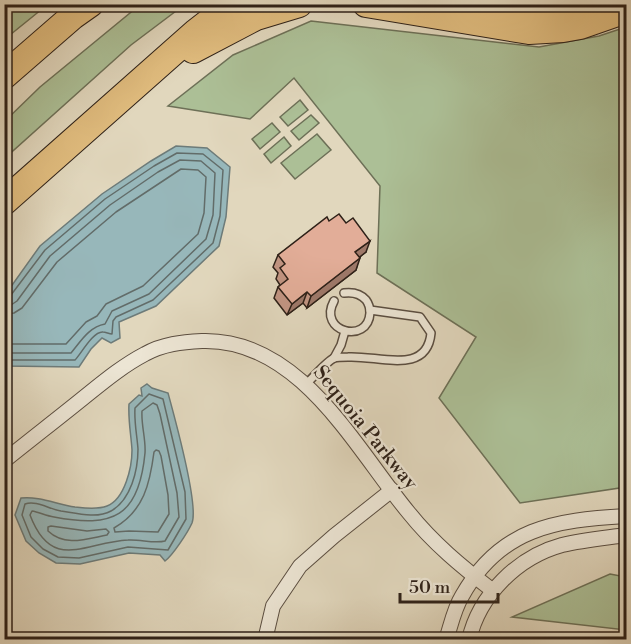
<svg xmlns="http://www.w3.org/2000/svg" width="631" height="644" viewBox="0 0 631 644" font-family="'Libre Bodoni',serif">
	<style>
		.green { fill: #acbf96; stroke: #6d7057; stroke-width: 1.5 }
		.water { fill: #97b7ba; stroke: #6d7b79; stroke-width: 1.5 }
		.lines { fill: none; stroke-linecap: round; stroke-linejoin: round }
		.shore { stroke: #626c69; stroke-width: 1.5 }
		.lane-casing { stroke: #5b4e41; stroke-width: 10 }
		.street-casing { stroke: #5b4e41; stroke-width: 16 }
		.highway-casing { stroke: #2e2118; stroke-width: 28 }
		.lane { stroke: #ece5d4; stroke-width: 7 }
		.street { stroke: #ece5d4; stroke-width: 14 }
		.highway { stroke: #e0bc7e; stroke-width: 26 }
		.wall { fill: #c29583; stroke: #2e2118; stroke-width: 1.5 }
		.shaded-wall { fill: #9e796a; stroke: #2e2118; stroke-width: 1.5 }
		.building { fill: #e2ad98; stroke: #2e2118; stroke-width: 1.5 }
		.labels { text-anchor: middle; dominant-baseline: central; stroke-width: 4.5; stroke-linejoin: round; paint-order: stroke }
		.street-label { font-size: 20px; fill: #2e2118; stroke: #ece5d4 }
	</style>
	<rect width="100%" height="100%" fill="#e1d7bd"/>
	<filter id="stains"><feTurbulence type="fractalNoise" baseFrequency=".00333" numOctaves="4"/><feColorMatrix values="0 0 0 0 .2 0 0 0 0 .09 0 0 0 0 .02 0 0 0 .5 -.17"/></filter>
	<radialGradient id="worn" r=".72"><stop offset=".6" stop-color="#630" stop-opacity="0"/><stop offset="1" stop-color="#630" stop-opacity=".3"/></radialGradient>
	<g class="green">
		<polygon points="5,4 47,4 47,5 5,39"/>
		<polygon points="141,4 184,5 131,45 5,158 5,121 40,87"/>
		<polygon points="311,21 539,47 599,36 626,27 626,487 520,503 439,398 476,337 377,273 380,186 294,78 250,119 168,106 233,55"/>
		<polygon points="300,100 308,110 288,126 280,117"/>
		<polygon points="311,115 319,123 299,140 291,131"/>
		<polygon points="272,123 280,132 260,149 252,139"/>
		<polygon points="317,134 331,150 295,179 281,163"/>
		<polygon points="284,137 291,146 271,163 264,154"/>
		<polygon points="610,574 626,577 626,630 512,617"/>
	</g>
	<g class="water">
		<polygon points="176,146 207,148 230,167 226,217 219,246 156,306 119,322 120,338 111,343 102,338 91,349 79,367 5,366 5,295 40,246 102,194 151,161"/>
		<path d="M 147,384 L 152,388 L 168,393 C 174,415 199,505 192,523 C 188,532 173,555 165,561 L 160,555 L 129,553 L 80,564 L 56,563 L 39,553 L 26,541 L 15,515 L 21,498 C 39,496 56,504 75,507 C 84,508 97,510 107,506 C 125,499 132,467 132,450 C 131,434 128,420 129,404 L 139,395 L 142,396 L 141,388 Z"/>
	</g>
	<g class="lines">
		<g class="shore">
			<path d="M 4,298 L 11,295 L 45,250 L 105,199 L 154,166 L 177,153 L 203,154 L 223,170 L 220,216 L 213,243 L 153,300 L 116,317 L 113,321 L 112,334 C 109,334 106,332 103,332 C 93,331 81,354 75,360 L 4,360"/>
			<path d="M 4,305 L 11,305 L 17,301 L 50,256 L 110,205 L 158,172 L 180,160 L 201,161 L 215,173 L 213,215 L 206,239 L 149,294 L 112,311 L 105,324 C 89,327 81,341 71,353 L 4,353"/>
			<polyline points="4,314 14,313 22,308 57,262 116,212 181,169 198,170 206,177 204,213 198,234 143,286 106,304 97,316 86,322 66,344 4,344"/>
			<path d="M 149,394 L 163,399 L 185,492 L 186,519 L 168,550 L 128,547 L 79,558 L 58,557 L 43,549 L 31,537 L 22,515 L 25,504 C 36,500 49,509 61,511 C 75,513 97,519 111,511 C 131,500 138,470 138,449 C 137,435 134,422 135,408 Z"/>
			<path d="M 153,403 L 157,405 L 160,414 L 177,493 L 179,517 L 165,541 C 154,544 140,539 128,540 C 85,542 52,573 30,515 L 32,511 C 39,512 46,516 54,517 C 113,528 139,517 145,453 C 146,439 141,425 142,411 Z"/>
			<path d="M 156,450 L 159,451 L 161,456 L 168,495 L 169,514 L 158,532 L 129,531 L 115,532 L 114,528 C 144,511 150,483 154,452 Z"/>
			<path d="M 51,526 L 87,531 L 106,529 L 109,532 L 107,535 C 86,539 65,547 48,531 L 48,527 Z"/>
		</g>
		<defs>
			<g id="lane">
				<path d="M 334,301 C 317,332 368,345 370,313 C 370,308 369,304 366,300 C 360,293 352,292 344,293"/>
				<polyline points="334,358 341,345 345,331"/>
				<path d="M 306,384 C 313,378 326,362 334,358 C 337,357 344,357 348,357 C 378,355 427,376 431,333 L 420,317 L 370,310"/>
			</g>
			<g id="street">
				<path d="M 4,461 C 30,440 56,420 82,399 C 102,383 122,366 145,354 C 163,344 182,342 202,341 C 300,338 355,448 409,513 C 433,543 462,567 492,590"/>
				<polyline points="265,640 273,606 300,566 334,536 392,490"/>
				<path d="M 446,640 C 451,625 454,609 462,596 C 500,528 555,520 626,516"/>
				<path d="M 469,640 C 479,595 518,557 562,545 C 583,540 605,538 626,535"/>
			</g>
			<g id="highway">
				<polyline points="366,4 529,31 563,29 580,26 626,10"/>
				<path d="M 489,4 C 521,15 556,14 589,4"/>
				<polyline points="193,50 256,17 299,4"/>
				<polyline points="4,76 73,16 90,4"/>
				<polyline points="4,202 196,32 232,4"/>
			</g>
		</defs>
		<use href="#lane" class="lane-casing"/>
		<use href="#street" class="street-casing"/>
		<use href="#highway" class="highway-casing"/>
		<use href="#lane" class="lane"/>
		<use href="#street" class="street"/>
		<use href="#highway" class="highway"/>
	</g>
	<polygon class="wall" points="329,221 366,252 359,257 356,270 307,308 303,303 287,315 274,298 278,287 280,285 276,279 278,273 273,267 278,255"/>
	<g class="shaded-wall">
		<polygon points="370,241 366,252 351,264 355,252"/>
		<polygon points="360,258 356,270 307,308 311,296"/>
		<polygon points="307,292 303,303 287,315 292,304"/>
	</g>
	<polygon class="building" points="339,214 346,223 353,218 370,241 355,252 360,258 311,296 307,292 292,304 278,287 288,279 280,268 285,264 278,255 327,217 329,221"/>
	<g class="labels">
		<g class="street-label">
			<text transform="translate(365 428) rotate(51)">Sequoia Parkway</text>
		</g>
	</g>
	<rect width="631" height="644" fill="none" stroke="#e1d7bd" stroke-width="24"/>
	<rect x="6" y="6" width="619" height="632" fill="none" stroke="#2e2118" stroke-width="3"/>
	<rect x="12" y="12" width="607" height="620" fill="none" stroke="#2e2118" stroke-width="1.5"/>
	<path d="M400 593v9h98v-9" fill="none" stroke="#2e2118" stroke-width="3"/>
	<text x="409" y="593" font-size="18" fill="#2e2118" stroke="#ece5d4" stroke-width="4.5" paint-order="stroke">50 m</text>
	<rect width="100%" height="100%" filter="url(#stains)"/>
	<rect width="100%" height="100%" fill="url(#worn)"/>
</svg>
